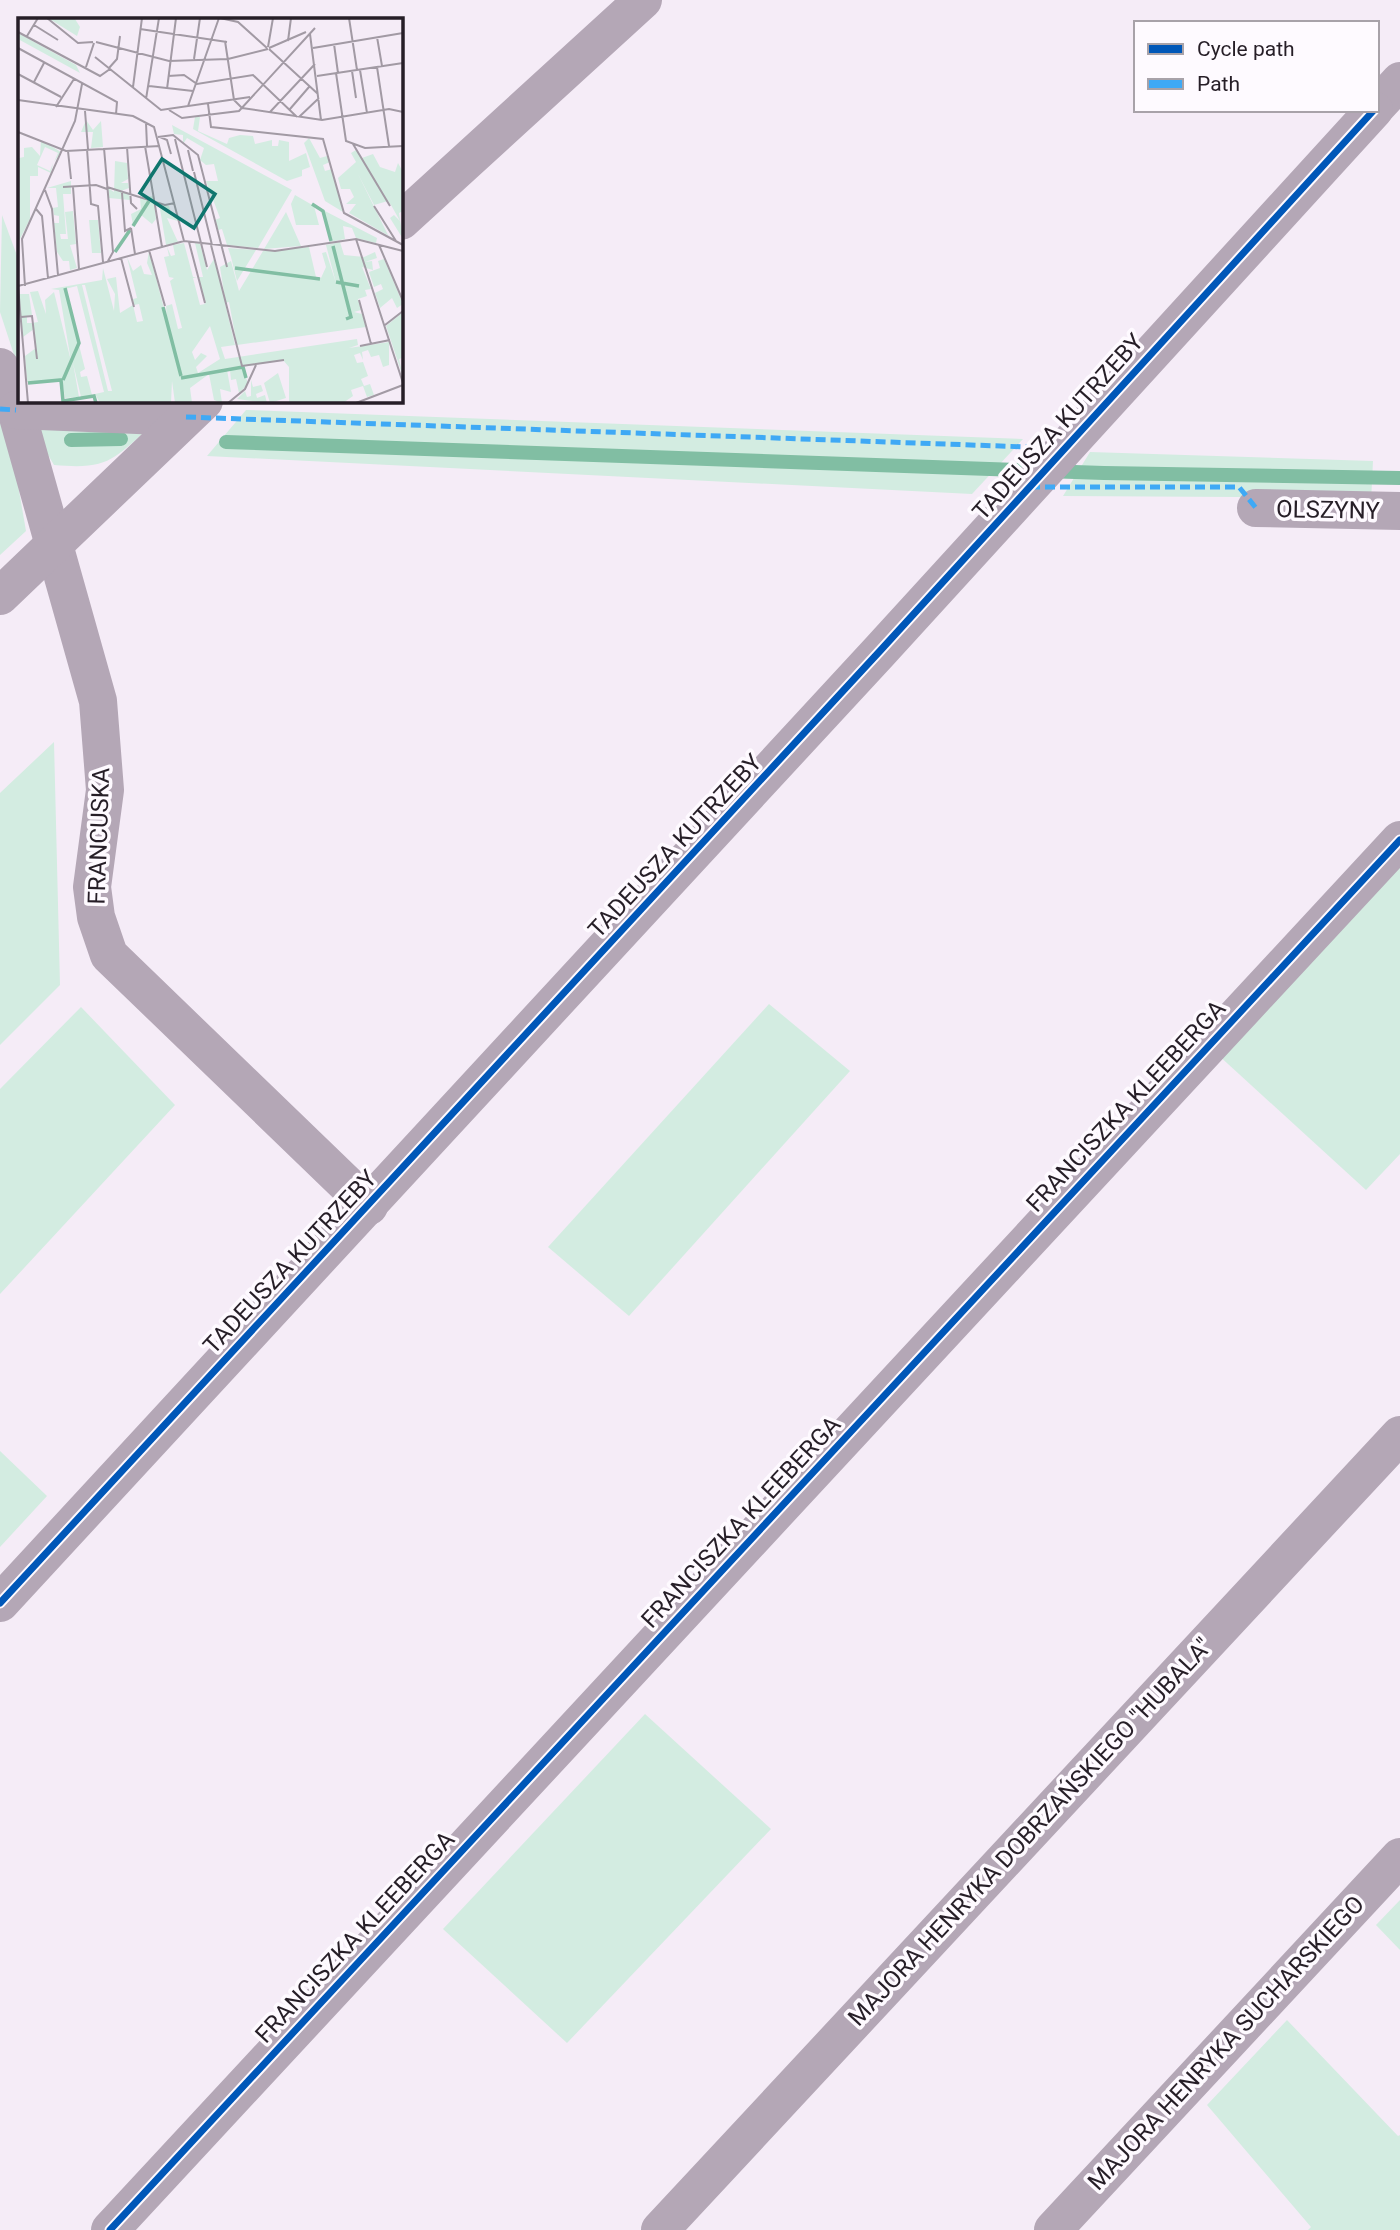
<svg xmlns="http://www.w3.org/2000/svg" width="1400" height="2230" viewBox="0 0 1400 2230" font-family="Roboto,sans-serif">
	<style>
		.green { fill: #d3ece1 }
		.lines { fill: none; stroke-linecap: round; stroke-linejoin: round }
		.stream { stroke: #81bea3; stroke-width: 14 }
		.minor { stroke: #b4a7b6; stroke-width: 38 }
		.quiet { stroke: #3fa9f5; stroke-width: 5; stroke-dasharray: 10 5; stroke-linecap: butt }
		.cycleway-casing { stroke: #fefaff; stroke-width: 11 }
		.cycleway { stroke: #0057b8; stroke-width: 7 }
		.labels { text-anchor: middle; dominant-baseline: central; stroke-width: 7; stroke-linejoin: round; paint-order: stroke }
		.street-label { font-size: 24px; fill: #261e27; stroke: #fefaff }
		.inset-river { fill: none; stroke: #81bea3; stroke-width: 3.5 }
		.inset-road { fill: none; stroke: #a29aa4; stroke-width: 2 }
		.view { fill: #0f766e; fill-opacity: 0.15; stroke: #0f766e; stroke-width: 3.5 }
		.inset-edge { fill: none; stroke: #261e27; stroke-width: 3.5 }
	</style>
	<rect width="100%" height="100%" fill="#f5ecf7"/>
	<g class="green">
		<polygon points="2,215 19,261 17,364 0,312"/>
		<polygon points="0,410 12,450 26,531 0,555"/>
		<polygon points="246,410 1023,439 972,494 207,456"/>
		<path d="M 30,424 L 154,424 C 112,459 111,470 54,465 Z"/>
		<polygon points="1090,452 1373,461 1371,502 1237,497 1063,496"/>
		<polygon points="54,742 60,985 0,1045 0,793"/>
		<polygon points="1400,856 1400,1154 1366,1190 1216,1053"/>
		<polygon points="769,1004 850,1071 629,1316 548,1247"/>
		<polygon points="81,1007 175,1105 0,1294 0,1089"/>
		<polygon points="0,1451 47,1496 0,1547"/>
		<polygon points="645,1714 771,1829 567,2043 443,1929"/>
		<polygon points="1400,1900 1400,1950 1376,1925"/>
		<polygon points="1287,2020 1398,2136 1400,2135 1400,2230 1308,2230 1311,2227 1207,2105"/>
	</g>
	<g class="lines">
		<g class="stream">
			<polyline points="71,440 121,439"/>
			<polyline points="226,442 1104,473 1400,478"/>
		</g>
		<g class="minor">
			<polyline points="1377,106 1400,81"/>
			<polyline points="401,221 643,0"/>
			<polyline points="0,367 16,410 98,701 105,790 92,887 96,917 109,955 369,1206"/>
			<polyline points="16,410 186,417"/>
			<polyline points="1256,508 1400,511"/>
			<polyline points="0,596 204,401"/>
			<polyline points="0,1603 879,652 1374,110"/>
			<polyline points="110,2230 1400,840"/>
			<polyline points="660,2230 1400,1435"/>
			<polyline points="1053,2230 1400,1857"/>
		</g>
		<g class="quiet">
			<polyline points="0,409 16,410"/>
			<polyline points="186,417 1028,447"/>
			<polyline points="1030,487 1239,487 1256,508"/>
		</g>
		<defs>
			<g id="cycleway">
				<polyline points="0,1603 879,652 1374,110"/>
				<polyline points="110,2230 1400,840"/>
			</g>
		</defs>
		<use href="#cycleway" class="cycleway-casing"/>
		<use href="#cycleway" class="cycleway"/>
	</g>
	<g class="labels">
		<g class="street-label">
			<text transform="translate(1058 427) rotate(-48)">TADEUSZA KUTRZEBY</text>
			<text transform="translate(1328 510) rotate(1)">OLSZYNY</text>
			<text transform="translate(99 836) rotate(-88)">FRANCUSKA</text>
			<text transform="translate(675 846) rotate(-47)">TADEUSZA KUTRZEBY</text>
			<text transform="translate(1126 1106) rotate(-47)">FRANCISZKA KLEEBERGA</text>
			<text transform="translate(290 1262) rotate(-47)">TADEUSZA KUTRZEBY</text>
			<text transform="translate(741 1522) rotate(-47)">FRANCISZKA KLEEBERGA</text>
			<text transform="translate(1030 1832) rotate(-47)">MAJORA HENRYKA DOBRZAŃSKIEGO "HUBALA"</text>
			<text transform="translate(355 1937) rotate(-47)">FRANCISZKA KLEEBERGA</text>
			<text transform="translate(1226 2043) rotate(-47)">MAJORA HENRYKA SUCHARSKIEGO</text>
		</g>
	</g>
	<g transform="translate(18 18)">
		<rect width="385" height="385" fill="#f5ecf7"/>
		<path d="M 30,0 L 57,1 L 62,9 L 59,18 ZM 0,15 L 58,47 L 62,55 L 0,21 ZM 177,99 L 182,99 L 180,113 L 209,126 L 211,120 L 222,117 L 235,118 L 237,126 L 254,122 L 254,128 L 260,128 L 261,122 L 271,124 L 271,143 L 288,135 L 292,149 L 284,152 L 284,158 L 269,163 L 175,111 ZM 68,102 L 75,112 L 83,103 L 85,129 L 73,130 L 75,114 L 63,114 ZM 154,107 L 274,172 L 240,230 L 209,227 L 204,211 L 200,212 L 197,202 L 202,200 L 188,163 L 200,163 L 196,146 L 188,147 L 182,142 L 186,130 L 169,120 L 165,126 L 165,117 L 156,116 ZM 291,120 L 302,140 L 309,138 L 312,144 L 305,147 L 307,153 L 314,151 L 325,194 L 307,183 L 286,125 ZM 23,122 L 43,134 L 36,144 L 40,135 L 27,129 L 19,147 L 32,153 L 35,145 L 33,155 L 20,149 L 20,158 L 12,158 L 12,201 L 0,225 L 0,132 L 1,140 L 6,139 L 6,130 L 14,129 L 22,138 ZM 335,127 L 344,140 L 355,136 L 362,149 L 377,154 L 380,145 L 385,154 L 385,193 L 381,195 L 385,221 L 372,200 L 376,197 L 382,203 L 373,187 L 370,183 L 356,187 L 340,156 L 370,217 L 378,222 L 331,195 L 338,186 L 328,186 L 336,179 L 332,171 L 323,171 L 320,160 L 338,144 L 333,135 L 338,132 ZM 97,143 L 109,145 L 110,161 L 103,165 L 110,165 L 111,170 L 103,173 L 111,175 L 112,182 L 91,180 L 90,170 L 96,174 ZM 53,163 L 53,176 L 45,176 L 48,216 L 42,216 L 43,221 L 50,221 L 47,194 L 55,193 L 58,226 L 52,227 L 59,250 L 52,252 L 51,243 L 45,243 L 39,234 L 36,205 L 41,205 L 41,198 L 36,197 L 35,190 L 40,189 L 38,170 L 29,170 ZM 277,177 L 296,188 L 301,207 L 278,207 L 273,186 ZM 135,178 L 138,201 L 134,206 L 123,197 L 115,207 L 113,196 L 123,191 L 122,180 ZM 141,185 L 151,188 L 154,198 L 159,197 L 160,203 L 149,200 L 160,224 L 148,227 ZM 305,192 L 359,220 L 358,225 L 338,220 L 334,210 L 325,208 L 327,221 L 312,224 ZM 268,194 L 283,228 L 246,231 ZM 71,202 L 80,202 L 83,235 L 74,235 ZM 322,224 L 326,237 L 346,239 L 357,234 L 359,240 L 347,244 L 354,243 L 355,252 L 344,249 L 353,271 L 347,272 L 349,278 L 340,281 L 343,292 L 336,294 L 344,296 L 348,309 L 219,327 L 211,284 L 207,285 L 217,327 L 203,329 L 207,341 L 339,321 L 340,327 L 331,330 L 371,324 L 371,347 L 365,349 L 361,337 L 353,339 L 350,332 L 344,334 L 345,342 L 342,335 L 336,337 L 339,345 L 345,344 L 350,358 L 343,361 L 346,368 L 352,366 L 356,377 L 349,379 L 345,368 L 333,372 L 335,378 L 325,385 L 271,385 L 271,349 L 265,342 L 225,349 L 230,366 L 221,375 L 218,361 L 213,362 L 212,352 L 209,352 L 213,374 L 202,371 L 204,385 L 196,382 L 191,356 L 172,370 L 174,385 L 157,385 L 154,363 L 153,385 L 82,385 L 77,376 L 86,374 L 59,268 L 47,271 L 67,351 L 62,354 L 63,359 L 69,358 L 74,377 L 63,379 L 55,345 L 61,379 L 47,380 L 44,361 L 9,364 L 7,338 L 18,330 L 16,311 L 5,319 L 1,276 L 11,276 L 14,297 L 9,298 L 9,305 L 14,305 L 20,304 L 12,274 L 20,273 L 28,296 L 27,282 L 36,274 L 53,343 L 41,272 L 33,271 L 84,262 L 85,250 L 96,293 L 97,276 L 89,261 L 98,259 L 102,295 L 115,287 L 119,304 L 125,303 L 121,286 L 116,287 L 115,281 L 119,280 L 109,239 L 115,253 L 123,247 L 126,256 L 134,257 L 129,245 L 131,233 L 149,302 L 148,288 L 154,286 L 160,311 L 164,310 L 152,263 L 156,260 L 151,259 L 146,239 L 151,238 L 149,229 L 153,238 L 157,237 L 155,227 L 166,225 L 175,259 L 179,259 L 175,260 L 182,287 L 187,286 L 181,259 L 185,259 L 177,225 L 182,226 L 189,252 L 196,241 L 207,281 L 202,249 L 213,243 L 221,273 L 245,233 L 291,229 L 298,259 L 303,260 L 308,249 L 304,235 L 308,234 L 318,265 L 308,227 ZM 64,267 L 67,267 L 94,373 L 90,373 ZM 192,308 L 202,341 L 180,355 L 178,349 L 189,338 L 183,335 L 177,342 L 174,334 ZM 210,230 L 238,232 L 219,263 L 213,239 ZM 366,241 L 385,286 L 379,290 L 374,280 L 362,290 L 357,275 L 365,271 L 363,266 L 356,269 L 351,254 L 362,250 L 360,243 ZM 385,294 L 384,340 L 381,341 L 385,359 L 368,308 ZM 260,355 L 268,380 L 252,385 L 246,365 ZM 233,362 L 235,369 L 243,367 L 245,373 L 238,376 L 239,380 L 247,377 L 249,385 L 219,381 L 227,373 L 229,379 L 233,378 Z" fill="#d3ece1" fill-rule="evenodd"/>
		<path class="inset-river" d="M 294,186 L 305,193 L 313,223M 115,208 L 131,183M 315,228 L 333,299 L 328,301M 97,234 L 112,212M 217,250 L 302,261M 318,264 L 341,268M 145,289 L 163,358M 163,360 L 225,349 L 228,360M 45,362 L 61,325 L 47,270M 10,365 L 43,362 L 45,383 L 76,378 L 78,385"/>
		<path class="inset-road" d="M 29,0 L 60,25 L 75,24M 202,0 L 220,4 L 249,30M 331,0 L 339,52M 16,7 L 40,22M 122,11 L 209,24M 0,14 L 82,58 L 92,51M 292,16 L 303,102M 9,18 L 20,0M 359,19 L 364,48M 207,23 L 216,82 L 224,90M 270,23 L 273,0M 78,24 L 151,43 L 210,41 L 250,31M 316,26 L 320,55M 250,29 L 255,0M 0,30 L 99,84 L 98,96M 251,30 L 288,14M 295,30 L 385,15M 251,31 L 300,76M 77,39 L 143,92 L 232,79M 176,41 L 182,0M 68,49 L 76,25M 359,49 L 371,128M 91,50 L 99,41 L 102,18M 342,52 L 349,95M 334,53 L 338,80M 318,55 L 328,123 L 347,130 L 385,128M 0,56 L 43,79M 150,58 L 166,57 L 179,66 L 235,57 L 279,99M 299,58 L 385,45M 16,64 L 26,45M 131,68 L 175,73M 115,69 L 124,0M 149,71 L 158,0M 128,81 L 141,0M 0,82 L 115,98 L 136,109 L 166,223M 190,86 L 193,109 L 305,121 L 326,195 L 385,227M 170,88 L 201,0M 38,89 L 56,61M 224,90 L 304,102 L 371,91 L 385,94M 272,91 L 291,69M 151,92 L 164,100 L 221,93 L 297,10M 67,93 L 70,131M 252,94 L 297,46M 281,99 L 301,80M 128,105 L 129,128M 0,114 L 48,133 L 142,128M 140,119 L 155,117 L 180,137 L 209,249M 142,119 L 149,122 L 153,136M 157,121 L 189,249M 335,126 L 372,188M 127,128 L 144,229M 109,129 L 113,185 L 119,191M 86,130 L 95,234 L 90,243M 69,131 L 73,186 L 80,188 L 85,244M 170,132 L 175,153M 50,133 L 53,161M 176,154 L 194,227M 45,169 L 78,167 L 89,171M 55,169 L 61,251M 89,169 L 147,187 L 157,185M 27,172 L 34,191 L 40,257M 104,175 L 107,213 L 113,210M 356,188 L 378,223M 18,191 L 24,198 L 30,260M 113,210 L 117,236M 338,221 L 385,365M 171,224 L 187,285M 193,227 L 224,348 L 266,342M 361,227 L 385,283M 131,232 L 147,288M 103,240 L 116,289M 7,268 L 4,221 L 57,103 L 64,66M 341,282 L 353,326M 3,299 L 14,298 L 19,341M 367,307 L 385,293M 342,328 L 372,322M 10,385 L 0,268 L 166,223 L 257,233 L 338,221 L 385,233M 210,385 L 227,371 L 238,347M 338,385 L 385,367"/>
		<path class="view" d="M 144,141 L 197,176 L 176,210 L 122,175 Z"/>
		<rect width="385" height="385" class="inset-edge"/>
	</g>
	<rect x="1134" y="21" width="245" height="91" fill="#fefaff" stroke="#a8a2a9" stroke-width="2"/>
	<rect x="1148" y="44" width="35" height="10" fill="#0057b8" stroke="#a8a2a9" stroke-width="2"/>
	<text x="1197" y="56" font-size="21" fill="#261e27">Cycle path</text>
	<rect x="1148" y="79" width="35" height="10" fill="#3fa9f5" stroke="#a8a2a9" stroke-width="2"/>
	<text x="1197" y="91" font-size="21" fill="#261e27">Path</text>
</svg>
